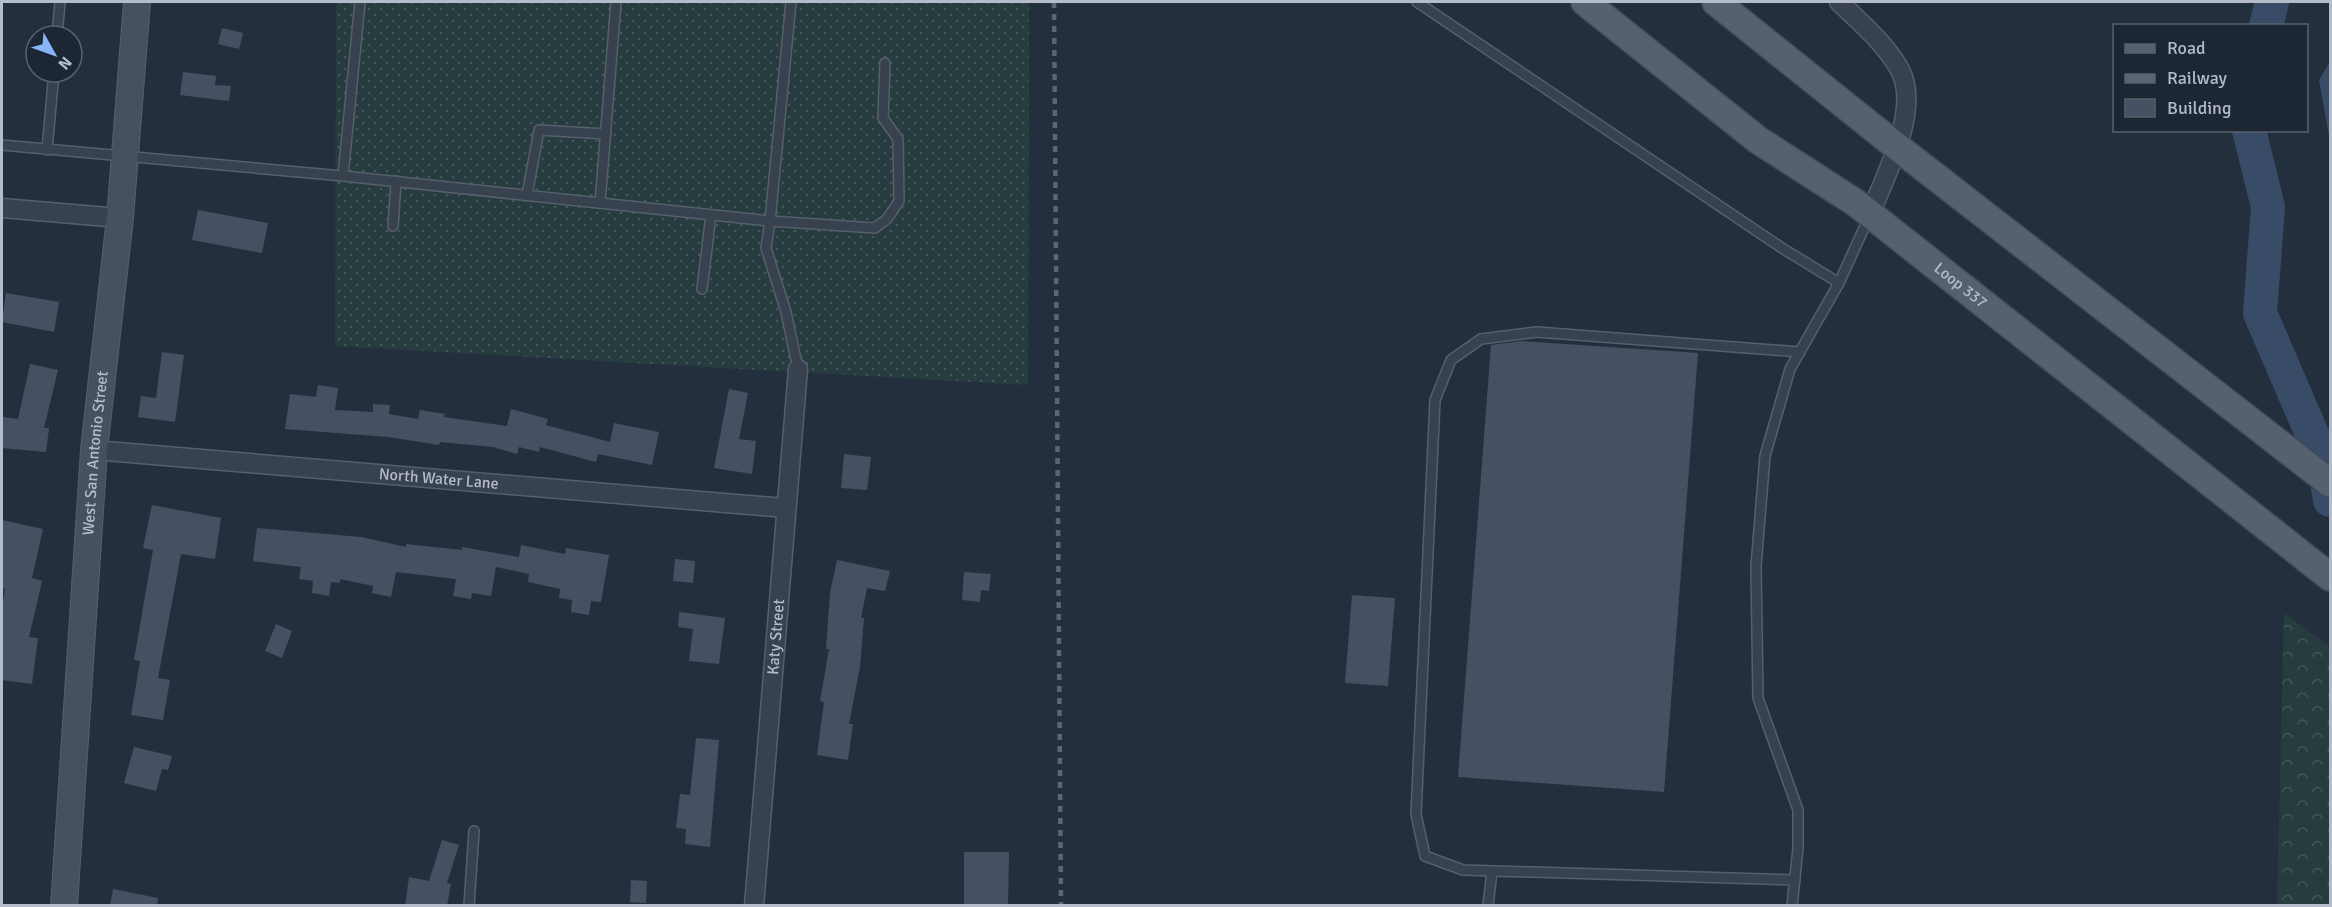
<svg xmlns="http://www.w3.org/2000/svg" width="2332" height="907" viewBox="0 0 2332 907" font-family="Signika,sans-serif">
	<style>
		.grass { fill: url(#grass-dots) }
		.forest { fill: url(#forest-crowns) }
		.water { fill: #394c67 }
		.lines { fill: none; stroke-linecap: round; stroke-linejoin: round }
		.river { stroke: #394c67; stroke-width: 34 }
		.building { fill: #455162 }
		.lane-casing { stroke: #565f6c; stroke-width: 12 }
		.street-casing { stroke: #565f6c; stroke-width: 21 }
		.secondary-casing { stroke: #565f6c; stroke-width: 28 }
		.primary-casing { stroke: #414a57; stroke-width: 30 }
		.lane { stroke: #38414e; stroke-width: 9 }
		.street { stroke: #38414e; stroke-width: 18 }
		.secondary { stroke: #465061; stroke-width: 26 }
		.primary { stroke: #56606e; stroke-width: 27 }
		.rail { stroke: #5a6575; stroke-width: 4.5; stroke-dasharray: 6 6; stroke-linecap: butt }
		.labels { text-anchor: middle; dominant-baseline: central; stroke-width: 4.5; stroke-linejoin: round; paint-order: stroke }
		.street-label { font-size: 16px; fill: #b4bcc9; stroke: #1d2633 }
	</style>
	<defs>
		<pattern id="grass-dots" width="8" height="8" patternUnits="userSpaceOnUse" patternTransform="scale(1.5)"><rect width="8" height="8" fill="#263c3f"/><path d="M2 2h.1M6 6h.1" fill="none" stroke="#435659" stroke-width="1.8" stroke-linecap="round"/></pattern>
		<pattern id="forest-crowns" width="20" height="18" patternUnits="userSpaceOnUse" patternTransform="scale(1.5)"><rect width="20" height="18" fill="#263c3f"/><path d="M2 6a3 3 0 1 1 6 0M12 15a3 3 0 1 1 6 0" fill="none" stroke="#435659"/></pattern>
	</defs>
	<rect width="100%" height="100%" fill="#242f3e"/>
	<polygon class="grass" points="336,2 1029,2 1028,385 335,346"/>
	<polygon class="forest" points="2284,613 2330,647 2330,905 2277,905"/>
	<polygon class="water" points="2330,62 2330,141 2319,80"/>
	<g class="lines">
		<g class="river">
			<polyline points="2266,26 2272,2"/>
			<polyline points="2249,130 2268,207 2260,313 2324,462 2330,500"/>
		</g>
	</g>
	<g class="building">
		<polygon points="222,28 243,33 239,49 218,44"/>
		<polygon points="183,72 216,76 215,85 231,86 229,101 180,95"/>
		<polygon points="198,210 268,223 262,253 192,240"/>
		<polygon points="6,293 59,302 54,332 2,322"/>
		<polygon points="1522,341 1698,353 1664,792 1458,777 1491,345"/>
		<polygon points="162,352 184,355 175,422 138,417 141,396 156,398"/>
		<polygon points="30,364 58,370 44,428 49,428 46,452 2,448 3,417 18,419"/>
		<polygon points="318,385 338,388 335,410 373,412 373,404 390,405 389,414 418,419 420,410 445,414 444,417 507,426 511,409 548,419 546,425 610,442 614,423 659,432 652,465 598,454 596,462 540,447 539,452 519,447 517,454 493,447 440,442 439,445 388,437 285,429 290,394 316,397"/>
		<polygon points="729,389 748,393 739,439 756,441 752,474 714,468"/>
		<polygon points="844,454 871,457 867,490 841,488"/>
		<polygon points="152,505 221,518 215,559 181,554 158,678 170,680 163,720 131,715 140,661 134,660 153,550 143,548"/>
		<polygon points="2,520 43,529 32,578 42,581 29,637 38,638 32,684 2,680 2,606 5,589 2,588"/>
		<polygon points="257,528 361,537 406,547 406,544 462,550 462,547 519,557 521,545 565,554 566,548 609,555 601,602 591,601 589,615 571,612 572,600 559,598 560,589 528,582 529,574 496,567 491,596 472,593 471,599 453,596 456,579 396,572 391,597 372,593 373,586 340,579 340,583 331,582 329,596 312,593 313,581 299,579 301,567 253,561"/>
		<polygon points="675,559 695,561 693,583 673,581"/>
		<polygon points="837,560 890,571 885,591 867,588 861,618 864,618 860,667 849,724 853,724 848,760 817,755 824,702 820,701 829,649 826,649 830,593"/>
		<polygon points="964,572 991,574 989,591 981,590 980,602 962,600"/>
		<polygon points="1352,595 1395,598 1388,686 1345,683"/>
		<polygon points="679,612 725,618 719,664 689,661 693,629 678,627"/>
		<polygon points="276,624 292,631 282,658 265,651"/>
		<polygon points="696,738 719,740 710,847 685,844 686,829 676,828 680,794 690,795"/>
		<polygon points="134,747 172,756 168,770 162,769 156,791 124,783"/>
		<polygon points="442,840 459,845 447,883 451,884 447,906 405,906 409,877 429,881"/>
		<polygon points="964,852 1009,852 1008,906 964,906"/>
		<polygon points="631,880 647,881 646,903 630,902"/>
		<polygon points="113,889 158,898 157,906 110,906"/>
	</g>
	<g class="lines">
		<defs>
			<g id="lane">
				<polyline points="1417,2 1782,248 1839,283"/>
				<polyline points="57,36 60,2"/>
				<polyline points="2,145 343,176 770,221 791,2"/>
				<polyline points="47,150 54,72"/>
				<polyline points="343,176 360,2"/>
				<polyline points="527,195 539,130 606,134"/>
				<polyline points="600,203 616,2"/>
				<polyline points="393,226 396,181"/>
				<polyline points="702,289 711,215"/>
				<polyline points="798,369 786,312 766,248 770,221 875,228 887,219 899,201 898,139 883,118 885,63"/>
				<polyline points="1795,880 1463,870 1425,856 1416,814 1435,400 1451,360 1481,339 1537,332 1800,352"/>
				<polyline points="469,906 474,831"/>
				<polyline points="1488,906 1492,871"/>
				<polyline points="1792,906 1798,848 1798,810 1758,698 1756,566 1765,456 1790,369 1839,283 1869,217"/>
			</g>
			<g id="street">
				<path d="M 1839,2 C 1860,22 1886,44 1900,70 C 1921,110 1885,175 1870,215"/>
				<polyline points="2,208 120,218"/>
				<path id="s1" d="M 94,450 L 785,508"/>
				<path id="s2" d="M 754,906 L 798,369"/>
			</g>
			<g id="secondary">
				<path id="s3" d="M 64,906 L 94,450 L 120,218 L 137,2"/>
			</g>
			<g id="primary">
				<path id="s4" d="M 1585,2 L 1758,140 L 1856,203 L 2330,577"/>
				<polyline points="1716,2 1896,146 2330,483"/>
			</g>
		</defs>
		<use href="#lane" class="lane-casing"/>
		<use href="#street" class="street-casing"/>
		<use href="#secondary" class="secondary-casing"/>
		<use href="#primary" class="primary-casing"/>
		<use href="#lane" class="lane"/>
		<use href="#street" class="street"/>
		<use href="#secondary" class="secondary"/>
		<use href="#primary" class="primary"/>
		<polyline class="rail" points="1054,2 1061,906"/>
	</g>
	<g class="labels">
		<g class="street-label">
			<text stroke="none"><textPath href="#s4" startOffset="471">Loop 337</textPath></text>
			<text stroke="none"><textPath href="#s3" startOffset="454">West San Antonio Street</textPath></text>
			<text stroke="none"><textPath href="#s1" startOffset="346">North Water Lane</textPath></text>
			<text stroke="none"><textPath href="#s2" startOffset="270">Katy Street</textPath></text>
		</g>
	</g>
	<rect width="2332" height="907" fill="none" stroke="#b4bcc9" stroke-width="6"/>
	<rect x="2113" y="24" width="195" height="108" fill="#1d2633" stroke="#59626f" stroke-width="1.5"/>
	<rect x="2125" y="44" width="30" height="9" fill="#56606e" stroke="#59626f" stroke-width="1.5"/>
	<text x="2167" y="54" font-size="18" fill="#b4bcc9">Road</text>
	<rect x="2125" y="74" width="30" height="9" fill="#5a6575" stroke="#59626f" stroke-width="1.5"/>
	<text x="2167" y="84" font-size="18" fill="#b4bcc9">Railway</text>
	<rect x="2125" y="99" width="30" height="18" fill="#455162" stroke="#59626f" stroke-width="1.5"/>
	<text x="2167" y="114" font-size="18" fill="#b4bcc9">Building</text>
	<g transform="translate(54 54) rotate(130)"><circle r="28" fill="#1d2633" stroke="#59626f" stroke-width="1.5"/>
	<path d="M0-4.5L10 22L0 15L-10 22Z" fill="#8ab4f8"/>
	<text y="-9" font-size="16" font-weight="bold" text-anchor="middle" fill="#b4bcc9">N</text>
	</g>
</svg>
